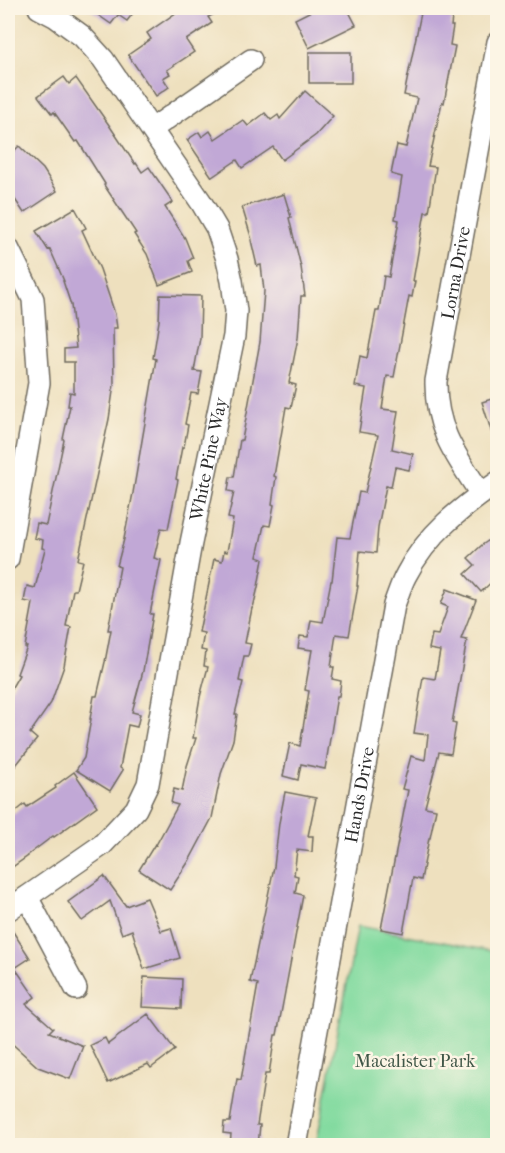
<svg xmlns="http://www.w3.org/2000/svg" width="505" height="1153" viewBox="0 0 505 1153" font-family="'IM FELL French Canon',serif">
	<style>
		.green { fill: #81da9f; stroke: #568265; stroke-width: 1.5 }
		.building { fill: #c1a8d6 }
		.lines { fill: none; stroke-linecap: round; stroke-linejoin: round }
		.minor-casing { stroke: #6f6a5e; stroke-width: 24 }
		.minor { stroke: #fff; stroke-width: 21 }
		.labels { text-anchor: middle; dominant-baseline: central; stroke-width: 5; stroke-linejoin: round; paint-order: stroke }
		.street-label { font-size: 18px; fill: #2b2b2b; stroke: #fcf5e5 }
		.park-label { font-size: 18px; fill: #405748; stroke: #fcf5e5 }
	</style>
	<rect width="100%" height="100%" fill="#fcf5e5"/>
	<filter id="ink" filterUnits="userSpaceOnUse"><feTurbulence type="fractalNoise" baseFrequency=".0167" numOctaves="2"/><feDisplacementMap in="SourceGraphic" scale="12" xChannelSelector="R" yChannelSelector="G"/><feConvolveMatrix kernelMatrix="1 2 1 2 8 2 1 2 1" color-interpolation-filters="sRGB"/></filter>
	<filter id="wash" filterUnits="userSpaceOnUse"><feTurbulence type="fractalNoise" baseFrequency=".008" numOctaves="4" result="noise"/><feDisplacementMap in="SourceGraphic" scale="24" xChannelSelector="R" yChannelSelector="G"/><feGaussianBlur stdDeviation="1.35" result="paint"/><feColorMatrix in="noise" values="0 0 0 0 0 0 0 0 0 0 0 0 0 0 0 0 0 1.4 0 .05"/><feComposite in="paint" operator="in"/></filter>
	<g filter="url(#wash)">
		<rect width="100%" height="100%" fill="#eee0be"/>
		<polygon class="green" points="358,926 497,952 497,1145 316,1145"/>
		<g id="blocks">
			<g class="building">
				<polygon points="88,8 137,8 127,21 118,15 111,24"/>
				<polygon points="174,8 227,8 208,17 212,23 186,40 194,52 167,70 170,74 163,78 169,87 156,96 128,55 151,39 147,33 177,12"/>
				<polygon points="317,8 347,8 356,25 309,48 295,19"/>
				<polygon points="422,8 453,8 451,26 453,26 450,45 455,46 444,103 442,102 428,166 436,167 429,212 425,212 413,281 415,281 412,297 409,296 394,377 387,376 382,409 398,411 392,449 413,454 409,470 395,467 391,487 386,486 378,527 376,553 360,551 357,586 358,586 349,636 336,634 331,667 334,667 332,679 341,681 339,696 337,696 325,769 301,764 298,780 283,776 290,743 300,746 309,691 305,690 312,650 298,648 300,636 308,637 311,620 323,622 331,581 332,581 337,537 350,538 359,492 365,493 378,435 359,432 366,388 355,386 360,356 367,358 376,311 379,311 384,276 389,277 399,220 395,219 402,177 391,174 397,145 406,147 417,98 404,95"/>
				<rect x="309" y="52" width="42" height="31"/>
				<polygon points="64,77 69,84 76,78 109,125 135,164 136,163 142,172 149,167 173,202 165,207 185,238 193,258 188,261 192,272 159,285 147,254 134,234 136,233 104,185 105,184 78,141 75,142 54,112 52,114 38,96"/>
				<polygon points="305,91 333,116 316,135 282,160 273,147 242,168 237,160 212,177 187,140 199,132 202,137 210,131 215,139 243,120 248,126 265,113 271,120 278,115 280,119"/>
				<polygon points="19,146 43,169 57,191 24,213 8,189 8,157"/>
				<polygon points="284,194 291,217 289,218 301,267 305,296 301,296 298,338 289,383 296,385 291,408 286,407 274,476 276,477 272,504 274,505 270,526 264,525 257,557 263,559 258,587 253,608 252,608 245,643 251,644 248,656 244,656 239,681 243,682 235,714 237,714 233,740 221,774 212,818 189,861 170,890 139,870 155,844 156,845 178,805 171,803 174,789 182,791 187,766 196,738 193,738 200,697 208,667 204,666 206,651 201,650 204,633 199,632 214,559 222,561 224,551 227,552 233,519 228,518 234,492 228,491 230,477 234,477 240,440 242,440 260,342 264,291 261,265 257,266 251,240 252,240 242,207"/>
				<polygon points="75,208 86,228 82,230 100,269 115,314 117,328 113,328 114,384 109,419 78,560 83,561 76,590 73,590 66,626 71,627 64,666 51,703 30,733 37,739 8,775 8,694 19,675 17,674 27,647 25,647 33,603 24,601 27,586 35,588 45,549 42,548 43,540 34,538 37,523 46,525 64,440 63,439 70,406 68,406 70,392 74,393 74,362 64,362 64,349 76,348 71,305 63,281 64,281 50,249 48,250 36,231"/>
				<polygon points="160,295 201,296 200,338 194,371 202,372 198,394 191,393 185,424 188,425 184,447 182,447 176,479 178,480 168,529 161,528 154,558 161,560 150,614 153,614 143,671 132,712 140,714 137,727 128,725 120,768 123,770 110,791 76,770 84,758 91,719 90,719 94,696 97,696 105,662 111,630 108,630 120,567 117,566 124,539 133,493 156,359 153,358 159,321"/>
				<polygon points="498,397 498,443 495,443 482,402"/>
				<polygon points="498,534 498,576 481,592 465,574 475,565 468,558 482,545"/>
				<polygon points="447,589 476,600 461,639 467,640 452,723 456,724 451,754 439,752 425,807 436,809 430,838 429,838 421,880 413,878 403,933 381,929 408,790 402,789 411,756 425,760 428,735 414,733 423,677 435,679 440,651 429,649 432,634 438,635 448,607 441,604"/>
				<polygon points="74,772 97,806 54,837 53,836 28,855 28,856 8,870 8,818 25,804 27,807 56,788 55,786"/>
				<polygon points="285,792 316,798 308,836 313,836 312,852 297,850 294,875 298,876 295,893 303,895 277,1035 275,1035 269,1074 265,1074 257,1125 260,1125 258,1146 230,1146 231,1134 223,1133 224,1122 230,1122 237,1079 241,1080 258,984 250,982 274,867 279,823"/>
				<polygon points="104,876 126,906 147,898 161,931 171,928 180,958 144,969 132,930 122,934 110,901 82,921 68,902"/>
				<polygon points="8,924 30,958 15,968 35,997 26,1004 53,1028 49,1032 83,1046 70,1079 38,1067 8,1040"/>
				<polygon points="144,977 182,979 181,1009 142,1007"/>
				<polygon points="148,1014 175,1050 151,1068 148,1064 108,1083 90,1045 105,1038 108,1044"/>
			</g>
		</g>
	</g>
	<g filter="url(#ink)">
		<use href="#blocks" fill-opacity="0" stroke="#6f6a5e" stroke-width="1.5"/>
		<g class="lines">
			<defs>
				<g id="minor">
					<polyline points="152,129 251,60"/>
					<polyline points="8,248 33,299 39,383 8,559"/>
					<path id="s1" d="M 481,494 C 456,456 435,429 436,381 L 498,42"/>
					<polyline points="27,897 76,989"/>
					<path id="s2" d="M 8,910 L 102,845 L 136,809 L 148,784 L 191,543 L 234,336 L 236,311 L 232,281 L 227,259 L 217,229 L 201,202 L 103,59 L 82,36 L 56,17 L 39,8"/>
					<path id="s3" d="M 296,1146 L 394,605 C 398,595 401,584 406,575 C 427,534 461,508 498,482"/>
				</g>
			</defs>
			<use href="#minor" class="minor-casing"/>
			<use href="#minor" class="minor"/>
		</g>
	</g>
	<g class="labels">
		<g class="street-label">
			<text stroke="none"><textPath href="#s1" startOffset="234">Lorna Drive</textPath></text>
			<text stroke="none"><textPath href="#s2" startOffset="522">White Pine Way</textPath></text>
			<text stroke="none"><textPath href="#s3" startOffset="357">Hands Drive</textPath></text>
		</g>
		<g class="park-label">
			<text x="415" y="1061">Macalister Park</text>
		</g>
	</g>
	<rect width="505" height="1153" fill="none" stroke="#fcf5e5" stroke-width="30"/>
</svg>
